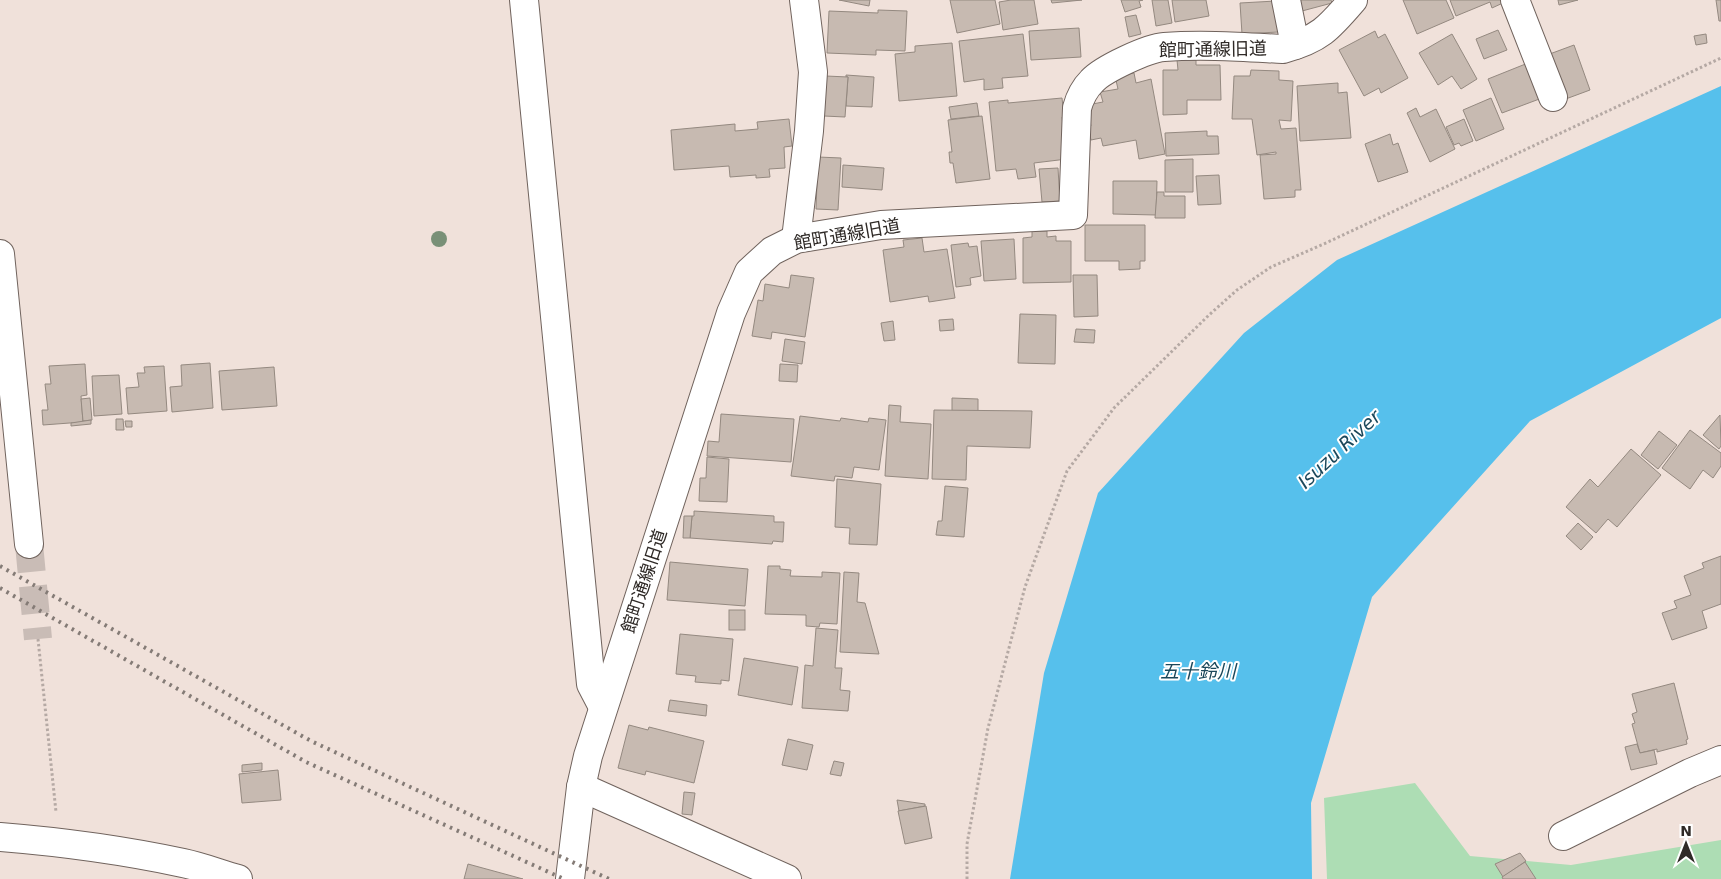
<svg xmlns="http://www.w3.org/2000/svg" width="1721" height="879" viewBox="0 0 1721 879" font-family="'DejaVu Sans','Noto Sans JP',sans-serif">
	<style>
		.green { fill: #adddb4 }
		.water { fill: #56c0ec }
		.building { fill: #c7bab1; stroke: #948980 }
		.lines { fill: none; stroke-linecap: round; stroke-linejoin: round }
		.minor-tunnel { stroke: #c9bcb6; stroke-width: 28; stroke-dasharray: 28 14; stroke-linecap: butt }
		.minor-casing { stroke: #70635d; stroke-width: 30 }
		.path { stroke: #b5a9a4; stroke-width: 3; stroke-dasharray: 2.5 2.5; stroke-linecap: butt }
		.minor { stroke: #fff; stroke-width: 28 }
		.rail { stroke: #847b76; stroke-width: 4; stroke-dasharray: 2.5 5; stroke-linecap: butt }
		.tree { fill: #799077 }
		.labels { text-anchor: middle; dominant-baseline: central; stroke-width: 4; stroke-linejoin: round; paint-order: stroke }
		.street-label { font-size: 18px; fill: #2f2a27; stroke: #fff }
		.water-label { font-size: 19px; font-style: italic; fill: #1b485b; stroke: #fff }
	</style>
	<rect width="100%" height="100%" fill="#f0e1da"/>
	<polygon class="green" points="1415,783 1470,856 1571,865 1721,840 1721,879 1327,879 1324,798"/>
	<polygon class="water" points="1721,86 1721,318 1530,421 1372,597 1311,803 1312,879 1010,879 1044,673 1098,493 1244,333 1337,260"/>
	<g class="building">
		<polygon points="839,0 870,0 869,6"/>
		<polygon points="950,0 995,0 1000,24 957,33"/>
		<polygon points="1011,0 1034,0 1038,24 1003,30 999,2"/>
		<polygon points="1051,0 1082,0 1052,3"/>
		<polygon points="1121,0 1143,0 1139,1 1141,7 1125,12"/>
		<polygon points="1152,0 1168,0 1172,23 1156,26"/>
		<polygon points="1172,0 1206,0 1209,16 1175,22"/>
		<polygon points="1299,0 1331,0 1332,3 1302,11"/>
		<polygon points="1403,0 1446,0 1454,18 1417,34"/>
		<polygon points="1450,0 1504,0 1505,2 1492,8 1490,2 1456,16"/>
		<polygon points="1558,0 1578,0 1559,5"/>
		<polygon points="1716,0 1721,0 1721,21 1719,21"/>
		<polygon points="1276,1 1278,32 1242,34 1240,3"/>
		<polygon points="878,10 907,11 905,51 876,50 876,55 827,53 829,11 878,13"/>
		<polygon points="1136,15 1141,34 1129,37 1125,17"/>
		<polygon points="1079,28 1081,57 1031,60 1029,31"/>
		<polygon points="1498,30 1507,50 1484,59 1476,39"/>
		<polygon points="1375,31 1378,38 1385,34 1408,78 1381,93 1379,88 1364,96 1339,50"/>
		<polygon points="1023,34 1028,76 1002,78 1003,88 984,90 984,79 964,82 959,41"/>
		<polygon points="1452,34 1477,79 1461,89 1452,76 1438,85 1419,53"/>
		<polygon points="1706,34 1707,43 1696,45 1694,36"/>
		<polygon points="952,43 957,96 899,101 895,54 915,52 915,46"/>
		<polygon points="1574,45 1590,90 1563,100 1547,55"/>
		<polygon points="1177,60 1196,60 1196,65 1220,65 1221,100 1187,100 1187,114 1163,115 1163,70 1178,70"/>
		<polygon points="1528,63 1542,98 1502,113 1488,79"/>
		<polygon points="1251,70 1279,71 1279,80 1293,81 1291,121 1279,120 1281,129 1296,128 1301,190 1295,190 1295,197 1264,199 1260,155 1276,154 1276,152 1257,155 1252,119 1232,119 1234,76 1250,76"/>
		<polygon points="1134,73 1136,83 1151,79 1165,154 1139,159 1136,140 1103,146 1101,138 1091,140 1088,126 1091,126 1087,105 1103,102 1100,92 1118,89 1115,76"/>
		<polygon points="846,75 874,77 872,107 846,106 848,77 846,77"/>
		<polygon points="826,76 848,77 845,117 824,116"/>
		<polygon points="1338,83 1338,93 1347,92 1351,138 1300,141 1297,86"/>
		<polygon points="1062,98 1064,117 1062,117 1067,159 1034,163 1036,177 1018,179 1016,169 996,171 989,102 1008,100 1008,103"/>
		<polygon points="1491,98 1504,129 1476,141 1463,110"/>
		<polygon points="977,103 979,116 951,119 949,107"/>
		<polygon points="1416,108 1420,117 1436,109 1455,149 1430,162 1407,113"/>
		<polygon points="982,116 990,179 956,183 953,163 950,163 949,152 952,152 948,120"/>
		<polygon points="789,119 792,146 784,147 785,168 769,169 770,177 756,178 756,175 730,177 729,166 674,170 671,130 735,124 735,131 758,129 757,122"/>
		<polygon points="1464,119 1473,141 1461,146 1459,143 1454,145 1446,127"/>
		<polygon points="1207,131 1207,136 1218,136 1219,154 1166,156 1165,133"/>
		<polygon points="1390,134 1393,145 1398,143 1408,172 1378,182 1365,144"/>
		<polygon points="818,157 841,158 838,210 816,209"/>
		<polygon points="1193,159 1193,192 1165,192 1165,160"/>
		<polygon points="843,165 884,168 882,190 842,187"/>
		<polygon points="1058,168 1060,201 1042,202 1039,169"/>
		<polygon points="1219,175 1221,204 1198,205 1196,176"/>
		<polygon points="1113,181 1157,181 1156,215 1113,214"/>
		<polygon points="1157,192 1164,192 1164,196 1185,196 1185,218 1155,218"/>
		<polygon points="1085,225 1145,225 1145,261 1140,261 1140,269 1119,270 1119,261 1085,261"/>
		<polygon points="1032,231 1047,231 1047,237 1056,236 1056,241 1071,241 1071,282 1023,283 1023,238 1032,237"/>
		<polygon points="922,238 924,252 947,249 955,298 929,302 928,296 890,302 883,250 904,247 903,240"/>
		<polygon points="1014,239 1016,279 984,281 981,241"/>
		<polygon points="968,243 969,247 977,246 981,276 970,278 971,285 956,287 951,245"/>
		<polygon points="791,275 814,278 805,337 772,332 771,339 752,336 758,300 763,301 765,284 789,288"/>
		<polygon points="1073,275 1097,275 1098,316 1074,317"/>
		<polygon points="1020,314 1056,315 1055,364 1018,363"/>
		<polygon points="953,319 954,330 940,331 939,320"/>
		<polygon points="893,321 895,340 884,341 881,323"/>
		<polygon points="1076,329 1095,330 1094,343 1074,342"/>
		<polygon points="785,339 805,342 802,364 782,361"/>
		<polygon points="210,363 213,408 172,412 170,387 182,386 181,365"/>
		<polygon points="85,364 87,395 81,396 83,422 43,425 42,410 48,410 45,384 51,384 49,366"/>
		<polygon points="780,364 798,365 797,382 779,381"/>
		<polygon points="164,366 167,411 128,414 126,388 139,387 137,373 145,373 144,367"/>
		<polygon points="274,367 277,406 222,410 219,371"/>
		<polygon points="119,375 122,414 94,416 92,376"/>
		<polygon points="90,398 92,420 83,421 81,399"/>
		<polygon points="952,398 978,399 978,411 952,411"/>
		<polygon points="889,405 901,406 900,422 931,424 928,479 885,476"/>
		<polygon points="934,410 1032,411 1030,448 967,446 966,480 932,479"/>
		<polygon points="721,414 794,419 791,462 707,456 708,441 719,442"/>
		<polygon points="1720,415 1721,446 1719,449 1703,435"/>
		<polygon points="800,416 840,421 841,418 868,422 869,418 886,420 879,470 854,467 852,478 835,476 834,481 791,476"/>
		<polygon points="116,419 123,419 124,430 116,430"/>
		<polygon points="91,420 91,424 71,426 71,423"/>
		<polygon points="125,421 132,421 132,427 126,427"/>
		<polygon points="1690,430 1721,453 1721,466 1713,478 1703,470 1690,489 1662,468"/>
		<polygon points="1659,431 1677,445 1658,469 1641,455"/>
		<polygon points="1631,449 1661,475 1617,527 1608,519 1596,533 1566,507 1590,479 1598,487"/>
		<polygon points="707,457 729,459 727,502 699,501 700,478 706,478"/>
		<polygon points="837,479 881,484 877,545 849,544 850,528 835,527"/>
		<polygon points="945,486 968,488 964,537 936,535 938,521 942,521"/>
		<polygon points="694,511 774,516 774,522 784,522 783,542 773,541 772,544 690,538 692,516 694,516"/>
		<polygon points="684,516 692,516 690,538 683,538"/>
		<polygon points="1578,523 1593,537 1581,550 1566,536"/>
		<polygon points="1721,556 1721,604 1702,611 1707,628 1672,640 1662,613 1677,608 1674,601 1691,595 1684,576 1704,568 1702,563"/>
		<polygon points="670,562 748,569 745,606 667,600"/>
		<polygon points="768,566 780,566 780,569 791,570 790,576 822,577 822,572 840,573 837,624 820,623 819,627 806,626 806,615 765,614"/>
		<polygon points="844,572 859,573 857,602 865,603 879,654 840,652"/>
		<rect x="729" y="610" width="16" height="20"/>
		<polygon points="816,628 838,630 835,668 842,668 840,690 850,691 848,711 802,708 805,665 813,666"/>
		<polygon points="680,634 733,639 729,681 721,680 721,684 695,682 696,676 676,674"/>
		<polygon points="744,658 798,667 792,705 738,695"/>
		<polygon points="1674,683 1688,739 1686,740 1687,744 1657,752 1657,749 1640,753 1632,724 1635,723 1632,714 1637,712 1632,694"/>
		<polygon points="670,700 707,705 706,716 668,711"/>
		<polygon points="629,725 648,730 649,727 704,741 694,783 646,771 645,775 618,768"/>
		<polygon points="788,739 813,745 807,770 782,765"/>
		<polygon points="1637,744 1640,753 1654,750 1657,764 1631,770 1625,747"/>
		<polygon points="834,761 844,763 841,776 830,774"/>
		<polygon points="262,763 262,770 242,772 242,765"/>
		<polygon points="278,770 281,800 242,803 239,774"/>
		<polygon points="684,792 695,793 692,815 682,814"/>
		<polygon points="897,800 925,804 925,806 899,811"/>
		<polygon points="926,806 932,838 905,844 898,811"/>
		<polygon points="1520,853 1526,861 1503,877 1495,864"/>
		<polygon points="1525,862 1536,879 1503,879 1502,877"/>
		<polygon points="468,864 523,879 464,879"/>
	</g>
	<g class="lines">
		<polyline class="minor-tunnel" points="29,544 38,639"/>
		<defs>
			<g id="minor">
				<polyline points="524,0 591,684 603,707"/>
				<polyline points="1286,0 1295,45"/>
				<polyline points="1515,0 1553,97"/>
				<polyline points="796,239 809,131 813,72 804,0"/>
				<polyline points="0,254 29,544"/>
				<polyline points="581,787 787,879"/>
				<polyline points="1563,836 1690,773 1721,760"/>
				<path d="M 0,837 C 62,842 122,850 183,863 C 202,867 220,874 238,879"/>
				<path d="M 570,879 L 581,787 L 588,756 L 731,313 L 749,272 L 772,251 L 796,239 L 881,225 L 1073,215 L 1077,108 C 1080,97 1084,89 1092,81 C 1103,69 1148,48 1164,47 C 1203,44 1244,47 1283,49 C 1320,39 1329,28 1353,0"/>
			</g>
		</defs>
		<use href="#minor" class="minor-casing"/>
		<g class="path">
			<polyline points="38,639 56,812"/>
			<polyline points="967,879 967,844 988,728 1025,587 1067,471 1114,408 1209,315 1237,290 1271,267 1328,242 1721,58"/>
		</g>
		<use href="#minor" class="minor"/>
		<g class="rail">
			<polyline points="0,566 311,741 609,879"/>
			<polyline points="0,588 306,762 564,879"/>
		</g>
	</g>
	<circle class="tree" cx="439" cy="239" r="8"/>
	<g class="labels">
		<g class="street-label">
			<text transform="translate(1213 49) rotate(-1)">館町通線旧道</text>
			<text transform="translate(847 234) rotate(-10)">館町通線旧道</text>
			<text transform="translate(644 581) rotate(-72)">館町通線旧道</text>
		</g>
		<g class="water-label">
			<text transform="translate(1339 449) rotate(-43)">Isuzu River</text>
			<text x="1198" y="671">五十鈴川</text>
		</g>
	</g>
	<g transform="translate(1686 844)" stroke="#ffffff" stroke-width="4" paint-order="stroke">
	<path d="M0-4L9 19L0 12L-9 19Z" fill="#2f2a27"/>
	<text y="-8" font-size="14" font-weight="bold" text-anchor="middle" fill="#2f2a27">N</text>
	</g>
</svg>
